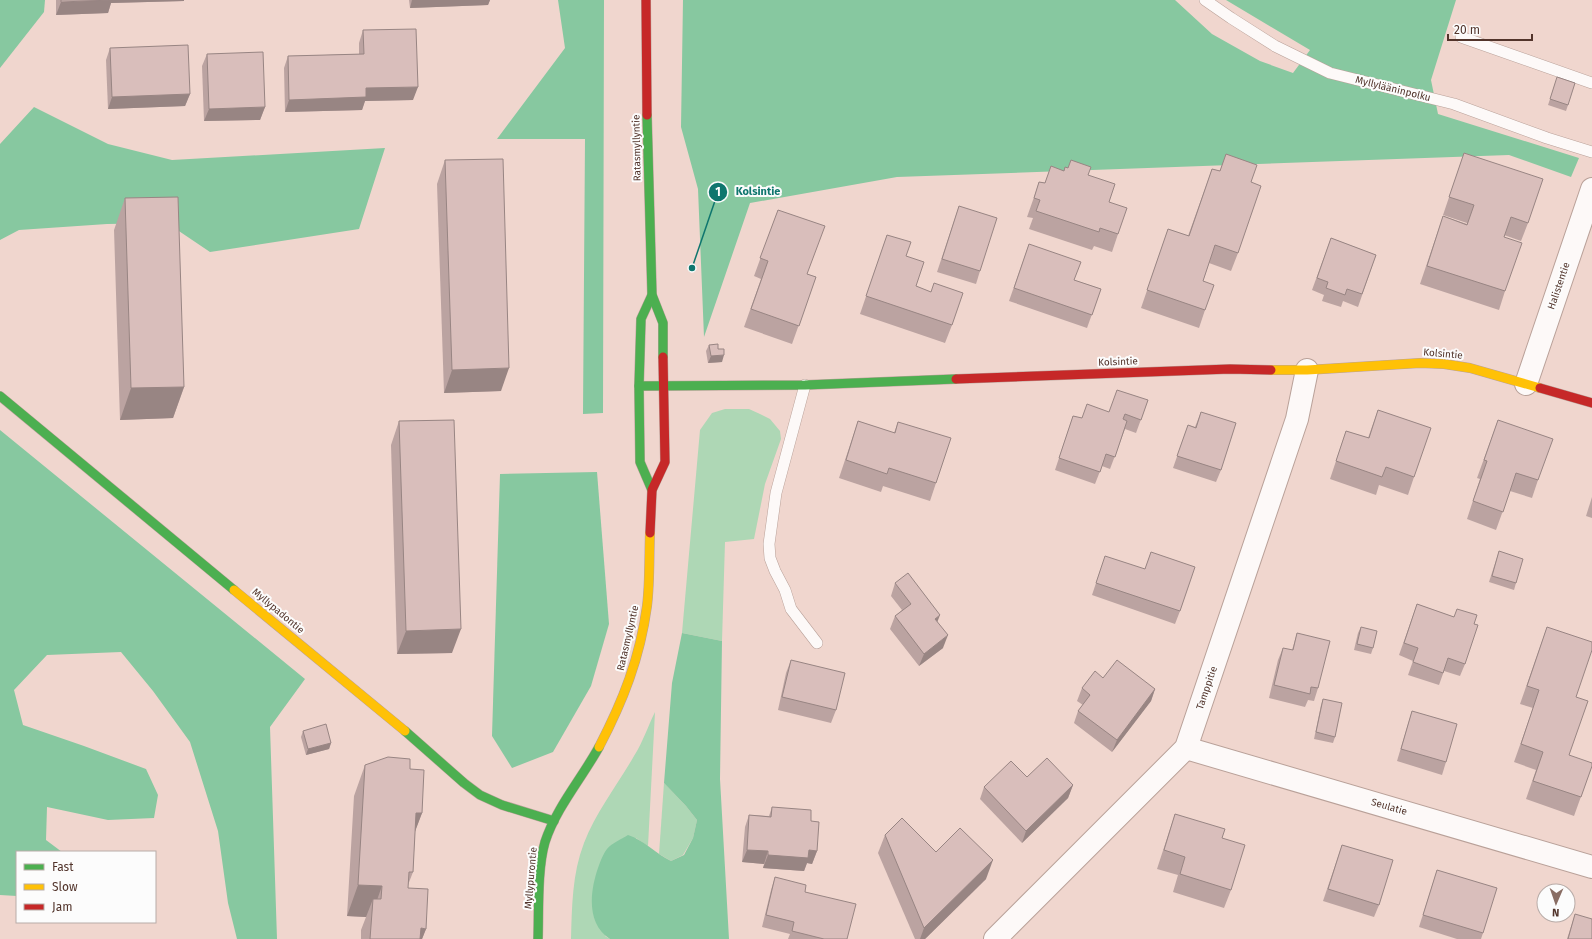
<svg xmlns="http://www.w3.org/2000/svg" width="1592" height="939" viewBox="0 0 1592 939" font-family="'Fira Sans',sans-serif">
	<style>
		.green { fill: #aed7b5 }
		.forest { fill: #87c8a0 }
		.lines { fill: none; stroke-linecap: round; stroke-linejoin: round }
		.lane-casing { stroke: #b9a199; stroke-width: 12 }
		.street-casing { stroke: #b9a199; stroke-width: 24 }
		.fast-casing { stroke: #b9a199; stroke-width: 10 }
		.slow-casing { stroke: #b9a199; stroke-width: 10 }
		.jam-casing { stroke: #b9a199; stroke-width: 10 }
		.lane { stroke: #fdf9f8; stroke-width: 11 }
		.street { stroke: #fdf9f8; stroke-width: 22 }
		.fast { stroke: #4caf50; stroke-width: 9 }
		.slow { stroke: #ffc107; stroke-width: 9 }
		.jam { stroke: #c62828; stroke-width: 9 }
		.wall { fill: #bba3a1 }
		.shaded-wall { fill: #988583 }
		.building { fill: #d9bebb; stroke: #988583 }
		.labels { text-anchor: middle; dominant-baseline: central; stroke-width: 4; stroke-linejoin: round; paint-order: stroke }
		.street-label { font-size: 10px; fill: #52342b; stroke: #fcfcfc }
		.leader { fill: none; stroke: #0f766e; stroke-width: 1.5 }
		.callout-dot { fill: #0f766e; stroke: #fcfcfc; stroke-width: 1.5 }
		.mark-label { font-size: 12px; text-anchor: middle; font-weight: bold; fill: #fff }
		.callout-label { font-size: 11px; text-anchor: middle; font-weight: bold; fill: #0f766e; stroke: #fcfcfc; stroke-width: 4; stroke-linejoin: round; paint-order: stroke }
	</style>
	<rect width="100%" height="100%" fill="#f0d6ce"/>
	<g class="green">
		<polygon points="725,409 749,409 760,414 770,419 780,431 781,439 765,484 754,539 725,542 722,641 682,633 700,430 712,413"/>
		<path d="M 655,712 L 648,846 L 636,838 L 605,936 L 610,939 L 571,939 C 572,907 572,874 584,843 C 596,812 618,784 634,756 C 643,742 648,726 655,712 Z"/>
		<polygon points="664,783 686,806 697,820 693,838 683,855 671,861 659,854"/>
	</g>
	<g class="forest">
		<polygon points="0,0 45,0 44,12 0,68"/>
		<polygon points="558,0 604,0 603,413 583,414 585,139 497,139 565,48"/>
		<polygon points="683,0 1175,0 1212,34 1260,61 1293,73 1310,50 1226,0 1456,0 1431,80 1438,114 1579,158 1571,177 1509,155 897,177 750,203 704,337 698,189 681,127"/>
		<polygon points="34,107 108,144 172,160 385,148 359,229 210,252 167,223 107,224 19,230 0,240 0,144"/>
		<polygon points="0,430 305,679 270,727 277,939 237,939 228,903 218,831 190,742 153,691 121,652 47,655 14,690 23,725 84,746 146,769 158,795 154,818 108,820 47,807 46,840 62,852 17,852 17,896 0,895"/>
		<polygon points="597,472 609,624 591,686 553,752 512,768 492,736 500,474"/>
		<path d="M 682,633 L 722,641 L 720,779 L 729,939 L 610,939 C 586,924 590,891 598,868 C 600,862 603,854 607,849 C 612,843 622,839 628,835 C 644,840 656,854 671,861 L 684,855 L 693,838 L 697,820 L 686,806 L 664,783 L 672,683 Z"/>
	</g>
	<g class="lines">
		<defs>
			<g id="lane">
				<polyline points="1205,0 1231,18 1275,46 1330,73 1454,104 1547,138 1592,152"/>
				<polyline points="1461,37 1592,83"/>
				<polyline points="805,385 776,493 769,544 770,558 775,571 785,590 791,609 817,643"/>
			</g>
			<g id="street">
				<polyline points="1526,384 1592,189"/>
				<polyline points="1186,748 1592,867"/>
				<polyline points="995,939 1186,748 1297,419 1307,370"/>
			</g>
			<g id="fast">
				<polyline points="647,115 652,295 663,323 663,357"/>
				<polyline points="652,295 641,319 639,386 640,462 652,490"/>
				<polyline points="639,386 805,385 956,379"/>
				<polyline points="0,396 234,590"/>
				<polyline points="405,731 464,783 480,795 502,805 554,821"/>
				<path d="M 538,939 C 539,910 537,870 545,842 C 556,808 582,778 599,747"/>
			</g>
			<g id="slow">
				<polyline points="1271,370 1307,370 1420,363 1444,364 1470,368 1540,388"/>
				<polyline points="234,590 405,731"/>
				<path d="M 599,747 C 623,701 640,658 647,606 C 650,582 649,557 650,533"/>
			</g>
			<g id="jam">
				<polyline points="646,0 647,115"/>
				<polyline points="956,379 1230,369 1271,370"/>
				<polyline points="1540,388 1592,403"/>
				<polyline points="650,533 652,490 665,462 663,357"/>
			</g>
		</defs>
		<use href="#lane" class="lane-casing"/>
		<use href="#street" class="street-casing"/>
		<use href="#fast" class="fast-casing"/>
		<use href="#slow" class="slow-casing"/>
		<use href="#jam" class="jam-casing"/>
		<use href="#lane" class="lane"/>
		<use href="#street" class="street"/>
		<use href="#fast" class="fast"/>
		<use href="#slow" class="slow"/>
		<use href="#jam" class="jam"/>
	</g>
	<g class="wall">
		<polygon points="56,0 184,0 184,1 111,3 108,13 56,15"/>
		<polygon points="409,0 490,0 488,5 410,8"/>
		<polygon points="363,30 413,100 365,101 362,110 285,112 284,68 288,56 359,54 359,43"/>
		<polygon points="110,48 190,94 185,106 108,109 106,60"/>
		<polygon points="207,54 265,107 260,120 204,121 202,66"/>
		<polygon points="1555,84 1568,105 1566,111 1548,105"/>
		<polygon points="1464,153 1528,223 1521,241 1504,235 1504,237 1505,291 1499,310 1420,284 1443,216 1467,224 1467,223 1443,215"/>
		<polygon points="1226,154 1251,182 1238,253 1231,271 1209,263 1203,281 1205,310 1199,328 1141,308 1168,229 1188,236 1212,169 1220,171"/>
		<polygon points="445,160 501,391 444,393 437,184"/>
		<polygon points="1051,166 1064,171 1088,175 1109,202 1118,234 1112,252 1094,246 1092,250 1029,229 1033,218 1027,217 1033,200 1039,182 1045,183"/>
		<polygon points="125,198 184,387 173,418 120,420 114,230"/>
		<polygon points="959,206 980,271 976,284 937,272"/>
		<polygon points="778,210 807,274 816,277 792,344 744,327 761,279 754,276"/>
		<polygon points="887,235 906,256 916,286 931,292 952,325 945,343 860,314"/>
		<polygon points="1331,238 1376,255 1358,307 1343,301 1341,307 1322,301 1324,295 1312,290"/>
		<polygon points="1029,244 1074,280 1101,289 1087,328 1009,301"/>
		<polygon points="709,345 718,349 722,362 708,363 706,351"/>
		<polygon points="1148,400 1136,433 1125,429 1110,469 1102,466 1095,484 1055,470 1073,416 1082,418 1109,412"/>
		<polygon points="1378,410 1414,477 1408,495 1379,485 1376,495 1330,479 1346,431 1368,438"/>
		<polygon points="1201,412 1221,470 1216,482 1173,468 1188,425 1195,427"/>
		<polygon points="1498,420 1538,480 1532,498 1510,491 1496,530 1467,519 1480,479 1477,478"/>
		<polygon points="399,421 452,653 397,654 391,445"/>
		<polygon points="858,421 894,433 898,422 936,483 930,501 883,486 881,492 839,478"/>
		<polygon points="1592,497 1592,518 1586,516"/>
		<polygon points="1499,551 1516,583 1514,590 1489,582"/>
		<polygon points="1151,552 1180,611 1175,624 1092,595 1101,568 1145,569"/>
		<polygon points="895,583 937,622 943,648 919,666 890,629 895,616 902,610 891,596"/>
		<polygon points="1417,604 1474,624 1465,664 1460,676 1444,671 1439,685 1408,675 1413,661 1399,655"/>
		<polygon points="1361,627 1373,648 1371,654 1354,650 1358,633"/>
		<polygon points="1547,627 1576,697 1569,755 1592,766 1574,816 1526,799 1536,770 1514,762 1533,708 1520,704"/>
		<polygon points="1297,633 1318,688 1314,701 1308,700 1305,707 1269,698 1278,660 1283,648 1292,650"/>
		<polygon points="791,660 836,710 831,723 778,710 786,673"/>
		<polygon points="1103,678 1155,689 1151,701 1112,752 1074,723 1078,711 1083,705 1077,701 1082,688"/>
		<polygon points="1323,699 1335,737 1333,743 1314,739 1321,705"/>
		<polygon points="1412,711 1446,762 1442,775 1397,761 1408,724"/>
		<polygon points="303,731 331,743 329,749 306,755 301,737"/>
		<polygon points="365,765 410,769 422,813 415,831 413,872 408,885 408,888 426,929 422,939 361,939 361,930 366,917 347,916 354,796"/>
		<polygon points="1027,777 1073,785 1068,798 1022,843 980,799 984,787"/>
		<polygon points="772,807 811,821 817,851 812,864 807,863 804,871 763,868 764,864 742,862 745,827 749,815 769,816"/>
		<polygon points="1175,814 1222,838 1231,890 1224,908 1173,892 1178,875 1157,869 1169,832"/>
		<polygon points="885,835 936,852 986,879 925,939 915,939 878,853"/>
		<polygon points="1342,845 1379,905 1374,917 1323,901"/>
		<polygon points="1437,870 1483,933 1481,939 1457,939 1419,927"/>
		<polygon points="775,877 805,892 847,939 788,939 790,934 762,927 771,890"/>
		<polygon points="1575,914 1592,939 1567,939"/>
	</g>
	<g class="shaded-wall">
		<polygon points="108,0 184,0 184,1 111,3 108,13 56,15 61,2"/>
		<polygon points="412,0 490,0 488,5 410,8"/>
		<polygon points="418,87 413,100 365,101 362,110 285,112 289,100 366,88"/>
		<polygon points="190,94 185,106 108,109 112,97"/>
		<polygon points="265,107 260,120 204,121 209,109"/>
		<polygon points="724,355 722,362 708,363 711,356"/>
		<polygon points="509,368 501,391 444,393 452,370"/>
		<polygon points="184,387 173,418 120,420 131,388"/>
		<polygon points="940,615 935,628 935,619"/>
		<polygon points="461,629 452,653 397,654 406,631"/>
		<polygon points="948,635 943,648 919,666 924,654"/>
		<polygon points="1155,689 1151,701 1112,752 1117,740"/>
		<polygon points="331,743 329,749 306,755 308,749"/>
		<polygon points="1073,785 1068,798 1022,843 1026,831"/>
		<polygon points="416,813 422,813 410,845"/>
		<polygon points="747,850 768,851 764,864 742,862"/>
		<polygon points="809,850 817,851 812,864 807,863 804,871 763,868 768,855"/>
		<polygon points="993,860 986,879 925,939 920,939 924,928"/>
		<polygon points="358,885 382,886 372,914 373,899 366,917 347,916"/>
		<polygon points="421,928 426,929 422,939 417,939"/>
	</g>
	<g class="building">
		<polygon points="61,0 112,0 61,2"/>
		<polygon points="416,29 418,87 366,88 366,97 289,100 288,56 364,54 363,30"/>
		<polygon points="188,45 190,94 112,97 110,48"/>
		<polygon points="263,52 265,107 209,109 207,54"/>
		<polygon points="1557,77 1575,83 1568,105 1550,99"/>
		<polygon points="1464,153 1543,179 1528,223 1511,217 1504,237 1522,243 1505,291 1427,266 1443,216 1467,225 1474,205 1449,197"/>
		<polygon points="1226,154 1257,165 1251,182 1261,186 1238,253 1215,245 1203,281 1214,285 1205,310 1147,290 1168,229 1189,236 1212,169 1220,171"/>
		<polygon points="503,159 509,368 452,370 445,160"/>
		<polygon points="1071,160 1091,167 1088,175 1115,184 1109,202 1127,208 1118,234 1100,228 1099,232 1036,211 1040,200 1034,198 1039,182 1045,183 1051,166 1064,171 1065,167 1068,168"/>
		<polygon points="178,197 184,387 131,388 125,198"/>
		<polygon points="959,206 997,218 980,271 942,259"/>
		<polygon points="778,210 825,226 807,274 816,277 799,326 751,309 768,261 760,258"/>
		<polygon points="887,235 911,242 906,256 924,262 916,286 931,292 934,283 963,293 952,325 866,296"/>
		<polygon points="1331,238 1376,255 1362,294 1347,289 1345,295 1326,288 1328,282 1317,278"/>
		<polygon points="1029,244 1081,262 1074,280 1101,289 1092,315 1014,288"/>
		<polygon points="718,344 718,349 724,349 724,355 711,356 709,345"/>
		<polygon points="1117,390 1148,400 1141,420 1125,414 1123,419 1127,421 1115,457 1106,454 1100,472 1059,458 1073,416 1082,418 1087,404 1109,412"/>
		<polygon points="1378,410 1431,428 1414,477 1386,467 1382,477 1336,461 1346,431 1369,438"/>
		<polygon points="1201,412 1236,423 1221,470 1177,456 1188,425 1196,428"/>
		<polygon points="454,420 461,629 406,631 399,421"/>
		<polygon points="1498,420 1553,439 1538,480 1516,473 1503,512 1473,501 1487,461 1484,460"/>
		<polygon points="858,421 895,433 898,422 951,438 936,483 889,468 887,474 846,460"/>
		<polygon points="1499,551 1523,559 1516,583 1492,576"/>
		<polygon points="1151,552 1195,567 1180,611 1096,583 1105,556 1145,569"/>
		<polygon points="908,573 940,615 935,619 948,635 924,654 895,616 911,604 895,583"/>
		<polygon points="1417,604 1454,617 1457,609 1477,615 1474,624 1478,625 1465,664 1448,658 1443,673 1413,662 1418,648 1404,643"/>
		<polygon points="1361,627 1377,631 1373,648 1357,644"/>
		<polygon points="1547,627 1592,642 1592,650 1576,697 1588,701 1569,755 1592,763 1592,766 1581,797 1533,781 1543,752 1521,744 1539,690 1527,686"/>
		<polygon points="1297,633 1330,641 1318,688 1311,687 1310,694 1274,685 1283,648 1293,650"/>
		<polygon points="791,660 845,673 836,710 782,697"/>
		<polygon points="1117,660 1155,689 1117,740 1078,711 1090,695 1082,688 1095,671 1103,678"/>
		<polygon points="1323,699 1342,703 1335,737 1316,732"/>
		<polygon points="1412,711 1457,724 1446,762 1401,749"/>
		<polygon points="326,724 331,743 308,749 303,731"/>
		<polygon points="388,757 410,759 410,769 424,770 422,813 416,813 413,872 409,872 408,888 428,889 426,929 421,928 420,939 370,939 373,899 381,899 382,886 358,885 365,765"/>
		<polygon points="1047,758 1073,785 1026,831 984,787 1011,761 1027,777"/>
		<polygon points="772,807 811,810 811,821 819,822 817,851 809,850 808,858 768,855 768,851 747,850 749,815 771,817"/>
		<polygon points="1175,814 1225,829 1222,838 1245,845 1231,890 1180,874 1185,857 1164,850"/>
		<polygon points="902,818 936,852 960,828 993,860 924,928 885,835"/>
		<polygon points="1342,845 1393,860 1379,905 1328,889"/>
		<polygon points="1437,870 1497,888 1483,933 1423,915"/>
		<polygon points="775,877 806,885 805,892 856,904 847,939 824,939 792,931 794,922 766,915"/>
		<polygon points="1575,914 1592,919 1592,939 1568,939"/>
	</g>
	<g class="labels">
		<g class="street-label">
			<text transform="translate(1393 89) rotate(14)">Myllylääninpolku</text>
			<text transform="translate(637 148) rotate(-91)">Ratasmyllyntie</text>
			<text transform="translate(1559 286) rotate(-71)">Halistentie</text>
			<text transform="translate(1443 354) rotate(5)">Kolsintie</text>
			<text transform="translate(1118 362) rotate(-2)">Kolsintie</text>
			<text transform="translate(278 611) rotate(40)">Myllypadontie</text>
			<text transform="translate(628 638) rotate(-77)">Ratasmyllyntie</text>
			<text transform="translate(1207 688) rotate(-71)">Tamppitie</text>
			<text transform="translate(1389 807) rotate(16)">Seulatie</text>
			<text transform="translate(531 878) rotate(-85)">Myllypurontie</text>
		</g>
	</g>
	<path class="leader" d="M692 268L718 192"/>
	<g class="callout-dot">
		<circle cx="692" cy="268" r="4"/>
		<circle cx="718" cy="192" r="10"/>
	</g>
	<g class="mark-label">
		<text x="718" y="196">1</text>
	</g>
	<g class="callout-label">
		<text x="758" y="195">Kolsintie</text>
	</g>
	<rect x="16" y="851" width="140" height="72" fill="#fcfcfc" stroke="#b8aca8"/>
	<rect x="24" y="864" width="20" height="6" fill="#4caf50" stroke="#b8aca8"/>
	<text x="52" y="871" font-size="12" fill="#52342b">Fast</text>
	<rect x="24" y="884" width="20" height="6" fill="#ffc107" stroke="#b8aca8"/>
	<text x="52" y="891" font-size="12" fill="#52342b">Slow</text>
	<rect x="24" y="904" width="20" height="6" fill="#c62828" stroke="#b8aca8"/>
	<text x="52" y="911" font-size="12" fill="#52342b">Jam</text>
	<g transform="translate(1556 903) rotate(182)"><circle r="19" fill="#fcfcfc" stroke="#b8aca8"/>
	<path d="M0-3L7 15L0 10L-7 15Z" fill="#896d64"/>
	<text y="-6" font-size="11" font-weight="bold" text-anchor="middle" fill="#52342b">N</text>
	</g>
	<path d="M1448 34v6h84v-6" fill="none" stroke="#52342b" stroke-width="2"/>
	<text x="1454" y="34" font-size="12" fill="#52342b" stroke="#fcfcfc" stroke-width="3" paint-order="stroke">20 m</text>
</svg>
